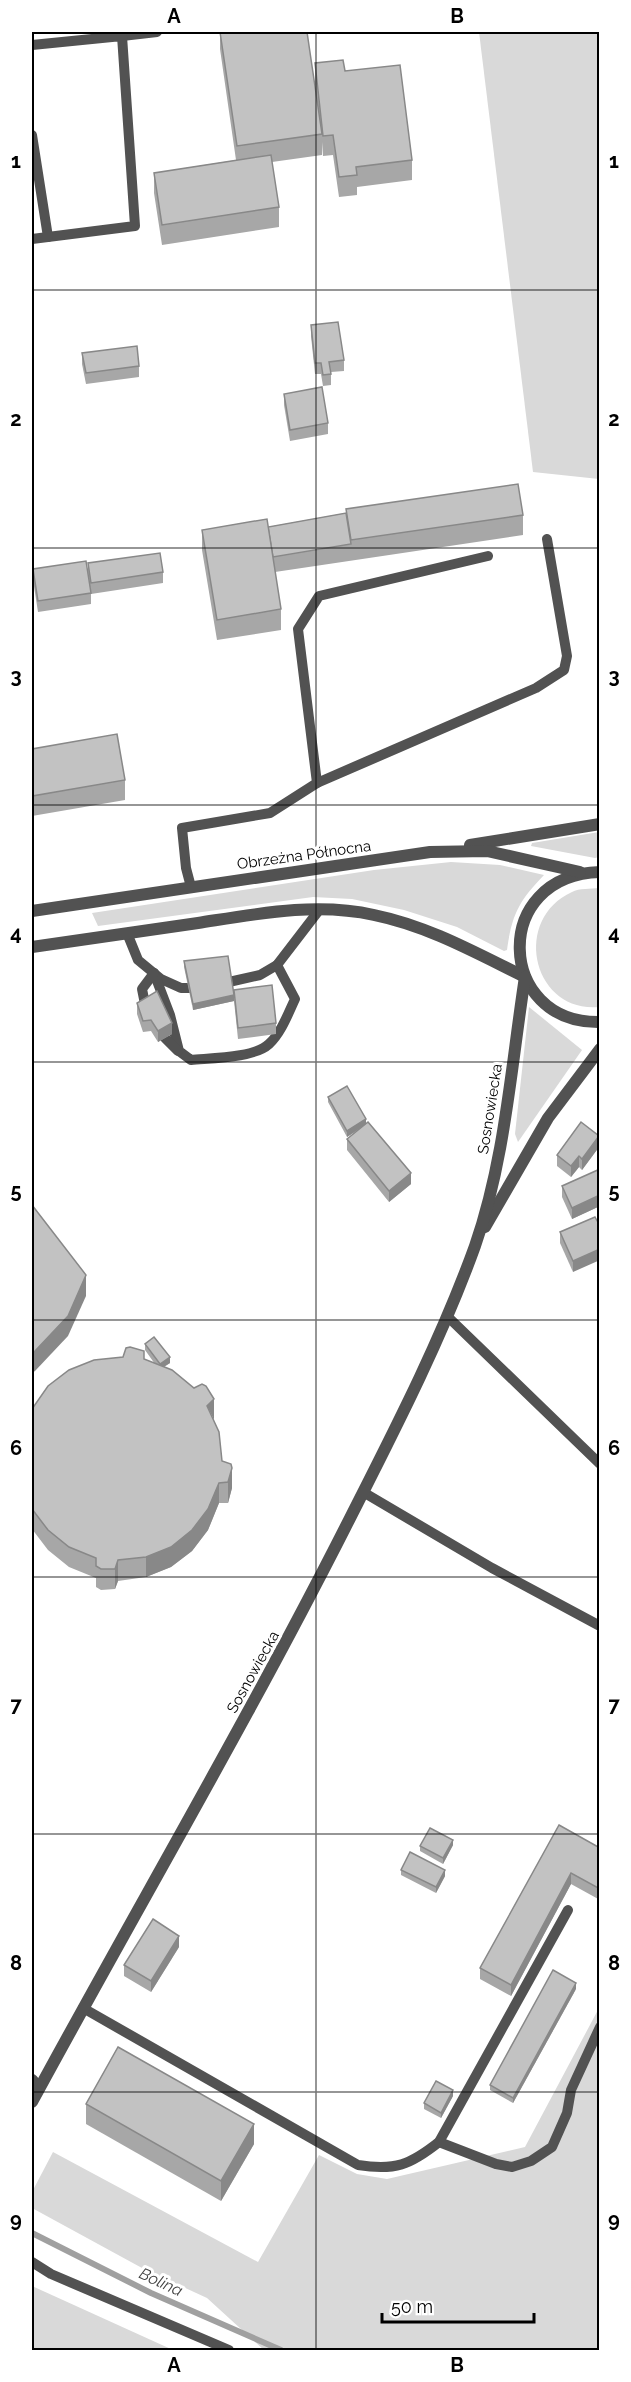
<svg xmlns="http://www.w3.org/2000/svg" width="631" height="2382" viewBox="0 0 631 2382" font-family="Raleway,sans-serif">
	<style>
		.green { fill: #d9d9d9 }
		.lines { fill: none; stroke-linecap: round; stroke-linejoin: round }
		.stream { stroke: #a0a0a0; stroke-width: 6 }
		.service { stroke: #525252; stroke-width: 10 }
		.minor { stroke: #525252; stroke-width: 12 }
		.tertiary { stroke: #525252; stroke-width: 12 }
		.wall { fill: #a7a7a7 }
		.shaded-wall { fill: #888 }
		.building { fill: #c2c2c2; stroke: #888; stroke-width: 1.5 }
		.grid { fill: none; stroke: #000; stroke-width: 1.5; stroke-opacity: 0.55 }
		.labels { text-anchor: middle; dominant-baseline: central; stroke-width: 6; stroke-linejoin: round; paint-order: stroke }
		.street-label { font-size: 15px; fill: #000; stroke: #fff }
		.water-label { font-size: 16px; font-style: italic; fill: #414141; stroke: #fff }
		.neatline { fill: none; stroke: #000; stroke-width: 2 }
		.grid-label { font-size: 20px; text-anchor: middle; font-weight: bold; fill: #000 }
	</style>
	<rect width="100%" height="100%" fill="#fff"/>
	<g class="green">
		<polygon points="479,32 599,32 599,479 533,472"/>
		<polygon points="599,832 599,857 595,858 531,846 532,843"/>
		<path d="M 451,862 L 500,865 L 544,875 C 519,901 512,914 507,950 L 504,951 L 457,927 L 404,910 L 352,899 L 313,897 L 98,926 L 92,913 L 374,870 Z"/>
		<path d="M 599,888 L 599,1007 C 533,1013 511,920 572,892 C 579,888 591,889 599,888 Z"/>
		<polygon points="529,1007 582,1050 518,1142 515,1134"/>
		<polygon points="599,2008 599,2350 264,2350 207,2298 142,2268 32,2208 32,2192 53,2152 258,2262 319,2155 357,2174 387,2179 525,2147"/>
		<polygon points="32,2286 173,2350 32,2350"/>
	</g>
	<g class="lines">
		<polyline class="stream" points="32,2233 151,2293 281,2350"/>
		<g class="service">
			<polyline points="122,36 157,32"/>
			<polyline points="32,45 122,36 135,226 32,239"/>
			<polyline points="32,135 48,237"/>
			<polyline points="317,783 536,688 564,670 567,656 547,539"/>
			<polyline points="191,887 186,868 182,828 270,813 317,783 298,629 319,596 488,556"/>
			<polyline points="127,933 138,960 161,979 181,988 201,988"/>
			<path d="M 154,973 L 170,1015 L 179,1051 L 191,1060 C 211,1058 254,1058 269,1044 C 281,1033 288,1014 295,999 L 277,965"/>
			<polyline points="220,984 260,975 277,965 320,909"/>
			<polyline points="146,1009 142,989 154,973"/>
			<polyline points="165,1038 178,1051"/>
			<polyline points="447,1316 600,1464"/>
			<polyline points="363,1492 492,1568 600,1626"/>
			<path d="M 83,2008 L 358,2165 C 395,2171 410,2165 439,2142 L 568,1910"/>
			<polyline points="439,2142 496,2164 512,2167 531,2161 552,2147 567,2113 571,2090 600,2027"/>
			<polyline points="32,2262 51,2274 229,2350"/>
		</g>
		<polyline class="minor" points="32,2080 39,2088"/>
		<g class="tertiary">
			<polyline points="470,845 600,824"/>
			<path d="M 600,872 C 490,875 496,1024 600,1022"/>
			<polyline points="32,911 430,852 487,851 580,872"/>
			<path d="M 32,947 C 87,939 142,931 198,923 C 256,914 316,902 374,915 C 428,926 476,953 525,977"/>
			<polyline points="485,1227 548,1118 600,1049"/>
			<path d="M 32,2102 C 136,1910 246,1723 345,1528 C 391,1437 440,1343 475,1246 C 505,1160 511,1067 525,977"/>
		</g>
	</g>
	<g class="wall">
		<polygon points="220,32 318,112 315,83 315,63 345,71 412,160 412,180 357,187 357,195 339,197 333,155 323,156 322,142 322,155 272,162 279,207 279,227 162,245 154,193 154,173 236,160 220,49"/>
		<polygon points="311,325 344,360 344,371 331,372 331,385 323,386 321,374 315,374 311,336"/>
		<polygon points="82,353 139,366 139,377 86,384 82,364"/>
		<polygon points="284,394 328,423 328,434 290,441 284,405"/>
		<polygon points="346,509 523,515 523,535 275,572 281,609 281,630 217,640 202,550 202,530 268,527 346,513"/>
		<polygon points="88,563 163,572 163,583 91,594 91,604 38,612 33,580 33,569 88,573"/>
		<polygon points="32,749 125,780 125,800 32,816"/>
		<polygon points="184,961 234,995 276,1023 276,1034 238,1039 234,1001 193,1010 184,967"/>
		<polygon points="137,1003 172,1034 158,1042 151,1031 143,1032 137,1014"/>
		<polygon points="328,1097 366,1123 411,1184 389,1202 347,1150 347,1139 360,1129 347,1137 328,1102"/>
		<polygon points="599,1147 582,1170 579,1167 571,1177 557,1166 557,1155"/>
		<polygon points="600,1169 600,1206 572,1219 562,1197 562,1186"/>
		<polygon points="595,1217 573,1272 560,1243 560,1232"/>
		<polygon points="145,1344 170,1363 164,1367 213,1420 222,1461 232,1488 228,1503 219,1503 208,1530 192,1551 171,1567 146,1577 118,1581 115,1589 101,1590 96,1587 96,1578 69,1567 48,1550 32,1529 32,1409 144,1359 155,1364 145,1350"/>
		<polygon points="559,1825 600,1848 600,1900 571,1884 511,1996 480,1979 480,1968"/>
		<polygon points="453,1845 443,1864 420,1851 420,1846"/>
		<polygon points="401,1870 445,1876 436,1893 401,1875"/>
		<polygon points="179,1947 151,1992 124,1976 124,1965"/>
		<polygon points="576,1989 513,2103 490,2090 490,2085"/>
		<polygon points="453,2096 441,2118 424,2109 424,2103"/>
		<polygon points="86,2104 254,2144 221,2201 86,2124"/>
	</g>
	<g class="shaded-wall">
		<polygon points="234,995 234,1001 193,1010 193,1004"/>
		<polygon points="172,1023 172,1034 158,1042 158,1031"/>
		<polygon points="366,1119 366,1124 347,1137 347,1131"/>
		<polygon points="599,1136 599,1147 582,1170 582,1159"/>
		<polygon points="579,1156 579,1167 571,1177 571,1166"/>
		<polygon points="411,1173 411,1184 389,1202 389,1191"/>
		<polygon points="600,1195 600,1206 572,1219 572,1208"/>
		<polygon points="600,1249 600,1260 573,1272 573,1261"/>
		<polygon points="86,1275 86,1296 68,1336 35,1371 32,1373 32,1353"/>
		<polygon points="170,1357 170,1363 160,1369 160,1364"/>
		<polygon points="214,1399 214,1420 207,1406"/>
		<polygon points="232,1468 232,1488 228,1503 228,1482"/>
		<polygon points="219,1483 219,1503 208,1530 192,1551 171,1567 146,1577 146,1557"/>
		<polygon points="118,1560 118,1581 115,1589 115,1569"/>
		<polygon points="453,1840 453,1845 443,1864 443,1858"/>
		<polygon points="445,1870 445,1876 436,1893 436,1887"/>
		<polygon points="571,1873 571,1884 511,1996 511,1985"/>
		<polygon points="179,1936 179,1947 151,1992 151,1981"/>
		<polygon points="576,1983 576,1989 513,2103 513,2098"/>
		<polygon points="453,2090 453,2096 441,2118 441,2113"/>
		<polygon points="254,2124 254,2144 221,2201 221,2181"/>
	</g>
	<g class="building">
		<polygon points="220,32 307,32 322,134 237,146"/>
		<polygon points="343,60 345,71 400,65 412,160 356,167 357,175 339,177 333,135 323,136 315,63"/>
		<polygon points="271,155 279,207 162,225 154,173"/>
		<polygon points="338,322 344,360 329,362 331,374 323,375 321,363 315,363 311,325"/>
		<polygon points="137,346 139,366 86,373 82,353"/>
		<polygon points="322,387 328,423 290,430 284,394"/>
		<polygon points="518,484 523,515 351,540 346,509"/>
		<polygon points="346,513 351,544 273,557 268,527"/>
		<polygon points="267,519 281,609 217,620 202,530"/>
		<polygon points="160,553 163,572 91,583 88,563"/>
		<polygon points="86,561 91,593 38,601 33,569"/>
		<polygon points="117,734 125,780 32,796 32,749"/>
		<polygon points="228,956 234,995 193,1004 184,961"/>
		<polygon points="272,985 276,1023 238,1028 234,990"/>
		<polygon points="157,991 172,1023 158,1031 151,1020 143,1021 137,1003"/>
		<polygon points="347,1086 366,1119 347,1131 328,1097"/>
		<polygon points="368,1122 411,1173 389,1191 347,1139"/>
		<polygon points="581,1122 599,1136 582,1159 579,1156 571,1166 557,1155"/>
		<polygon points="600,1169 600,1195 572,1208 562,1186"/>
		<polygon points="32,1205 86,1275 68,1316 35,1351 32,1353"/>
		<polygon points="595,1217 600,1226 600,1249 573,1261 560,1232"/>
		<polygon points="154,1337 170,1357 160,1364 145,1344"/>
		<polygon points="130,1347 144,1351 144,1359 172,1370 194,1388 202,1384 206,1386 214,1399 207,1406 219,1432 222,1461 231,1464 232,1468 228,1482 219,1483 208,1509 192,1530 171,1547 146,1557 118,1560 115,1569 101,1569 96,1566 96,1558 69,1547 48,1530 32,1509 32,1409 48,1386 69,1370 94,1360 123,1357 126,1348"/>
		<polygon points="559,1825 600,1848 600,1889 571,1873 511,1985 480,1968"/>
		<polygon points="430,1828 453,1840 443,1858 420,1846"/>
		<polygon points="410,1852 445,1870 436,1887 401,1870"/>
		<polygon points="153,1919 179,1936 151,1981 124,1965"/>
		<polygon points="553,1970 576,1983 513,2098 490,2085"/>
		<polygon points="118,2047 254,2124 221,2181 86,2104"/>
		<polygon points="436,2081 453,2090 441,2113 424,2103"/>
	</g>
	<path class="grid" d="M 316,32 L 316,2350M 32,290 L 600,290M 32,548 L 600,548M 32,805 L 600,805M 32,1062 L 600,1062M 32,1320 L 600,1320M 32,1577 L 600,1577M 32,1834 L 600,1834M 32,2092 L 600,2092"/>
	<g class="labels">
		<g class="street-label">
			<text transform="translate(304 855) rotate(-8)">Obrzeżna Północna</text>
			<text transform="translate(490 1109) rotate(-81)">Sosnowiecka</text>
			<text transform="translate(253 1672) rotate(-61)">Sosnowiecka</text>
		</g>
		<g class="water-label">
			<text transform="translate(161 2282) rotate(25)">Bolina</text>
		</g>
	</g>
	<rect width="631" height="2382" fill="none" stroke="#ffffff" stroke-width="66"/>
	<path d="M382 2313v9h152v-9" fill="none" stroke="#000000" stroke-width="3"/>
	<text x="391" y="2313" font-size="18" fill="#000000" stroke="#ffffff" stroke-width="4.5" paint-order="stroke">50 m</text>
	<rect x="33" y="33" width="565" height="2316" class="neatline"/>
	<g class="grid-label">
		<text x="174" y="23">A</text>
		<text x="457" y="23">B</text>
		<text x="16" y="168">1</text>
		<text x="614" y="168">1</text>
		<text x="16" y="426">2</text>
		<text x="614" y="426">2</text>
		<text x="16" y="683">3</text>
		<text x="614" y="683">3</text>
		<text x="16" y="940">4</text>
		<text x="614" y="940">4</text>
		<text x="16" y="1198">5</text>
		<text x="614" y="1198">5</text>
		<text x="16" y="1455">6</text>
		<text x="614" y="1455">6</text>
		<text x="16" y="1712">7</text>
		<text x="614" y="1712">7</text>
		<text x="16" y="1970">8</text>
		<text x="614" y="1970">8</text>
		<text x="16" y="2227">9</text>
		<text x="614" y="2227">9</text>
		<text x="174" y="2372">A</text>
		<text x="457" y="2372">B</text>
	</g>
</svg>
